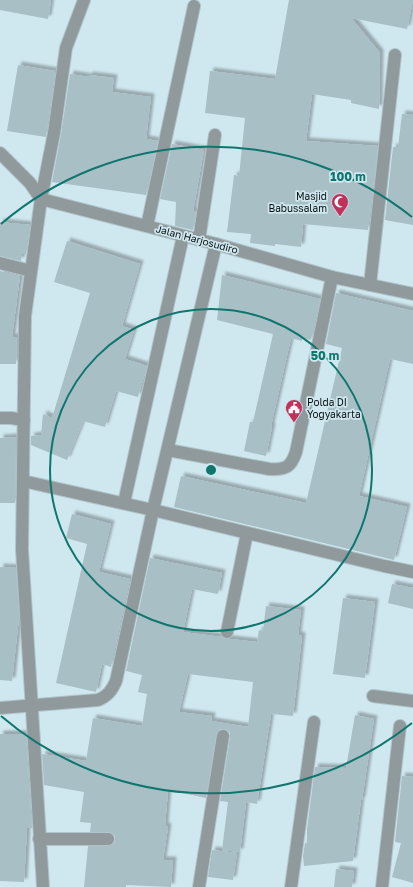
<svg xmlns="http://www.w3.org/2000/svg" width="413" height="887" viewBox="0 0 413 887" font-family="'Golos Text',sans-serif">
	<style>
		.building { fill: #a9bfc6; fill-rule: evenodd; filter: url(#shadow) }
		.lines { fill: none; stroke-linecap: round; stroke-linejoin: round }
		.minor-casing { stroke: #afc5cb; stroke-width: 14 }
		.minor { stroke: #90999c; stroke-width: 12 }
		.ring { fill: none; stroke: #0f766e; stroke-width: 2 }
		.labels { text-anchor: middle; dominant-baseline: central; stroke-width: 3.5; stroke-linejoin: round; paint-order: stroke }
		.poi-label { font-size: 10px; fill: #081012; stroke: #cfe7ee; text-anchor: end }
		.street-label { font-size: 10px; fill: #081012; stroke: #cfe7ee }
		.centre { fill: #0f766e; stroke: #cfe7ee; stroke-width: 2 }
		.ring-label { font-size: 12px; text-anchor: middle; font-weight: bold; fill: #0f766e; stroke: #cfe7ee; stroke-width: 3.5; stroke-linejoin: round; paint-order: stroke }
	</style>
	<defs>
		<filter id="shadow"><feDropShadow dx="3.5" dy="-3.5" stdDeviation="1" flood-color="#0004"/></filter>
	</defs>
	<rect width="100%" height="100%" fill="#cfe7ee"/>
	<g class="building">
		<polygon points="0,0 51,0 48,19 0,10"/>
		<polygon points="289,0 413,0 407,29 351,18 380,53 379,109 351,103 351,100 312,94 306,141 378,146 368,230 303,224 301,247 275,244 275,246 250,243 251,234 227,232 234,175 239,176 245,118 205,113 210,71 275,79"/>
		<polygon points="18,65 55,71 46,137 7,131"/>
		<polygon points="70,74 89,77 89,75 114,78 112,92 151,97 146,139 158,141 146,195 52,182 61,134"/>
		<polygon points="402,114 413,115 413,225 385,220 393,147 398,147"/>
		<polygon points="172,144 204,150 193,211 196,211 193,230 175,226 176,202 160,199"/>
		<polygon points="0,222 30,225 26,254 22,254 21,261 0,256"/>
		<polygon points="67,241 140,264 122,326 134,330 125,359 147,366 138,397 116,391 105,427 83,421 67,460 31,445 31,436 41,435 43,414 52,418 90,293 54,282"/>
		<polygon points="0,271 20,276 12,337 17,337 16,364 0,364"/>
		<polygon points="222,275 320,299 311,340 302,338 302,341 291,338 271,426 272,427 266,456 244,451 250,422 253,422 273,334 217,320"/>
		<polygon points="336,293 413,311 413,364 390,359 359,496 407,507 394,560 174,507 181,476 306,503 342,348 326,344"/>
		<polygon points="16,437 15,503 0,503 0,438"/>
		<polygon points="72,514 111,524 99,572 130,579 111,667 102,664 96,692 56,683 87,544 66,538"/>
		<path d="M 150,558 L 222,573 L 218,594 L 192,589 L 183,632 L 222,637 L 226,639 L 230,639 L 257,642 L 259,630 L 263,631 L 266,606 L 301,610 L 298,635 L 302,636 L 293,716 L 271,714 L 257,804 L 246,802 L 240,852 L 222,850 L 228,802 L 220,801 L 230,737 L 230,733 L 227,730 L 221,729 L 217,731 L 216,735 L 206,798 L 168,790 L 165,826 L 168,827 L 163,860 L 173,860 L 171,887 L 126,885 L 126,887 L 84,887 L 88,846 L 111,846 L 115,842 L 115,836 L 108,832 L 90,832 L 91,823 L 80,822 L 84,792 L 44,785 L 42,754 L 86,761 L 93,718 L 142,726 L 147,694 L 138,692 L 142,675 L 126,671 ZM 188,674 L 253,682 L 248,727 L 211,721 L 212,716 L 179,712 Z"/>
		<polygon points="0,567 16,568 19,617 12,681 0,680"/>
		<polygon points="392,584 413,588 413,609 388,603"/>
		<polygon points="343,598 375,602 365,678 333,674"/>
		<polygon points="355,715 374,719 362,800 361,800 353,861 304,866 303,856 305,843 307,843 307,829 315,767 346,768"/>
		<polygon points="0,734 26,734 32,828 27,828 24,882 0,881"/>
		<polygon points="402,776 413,777 413,883 392,877 401,843 395,842"/>
		<polygon points="212,850 237,853 233,880 208,877"/>
		<polygon points="336,869 354,871 352,887 334,887"/>
	</g>
	<g class="lines">
		<defs>
			<g id="minor">
				<polyline points="0,153 30,183 41,199 216,244 332,277 413,294"/>
				<polyline points="147,226 194,6"/>
				<polyline points="199,240 215,135"/>
				<polyline points="0,263 31,271"/>
				<polyline points="370,285 395,55"/>
				<polyline points="0,418 11,418 24,420"/>
				<path d="M 168,450 L 269,469 C 286,470 291,467 296,452 L 332,277"/>
				<polyline points="23,481 153,510 384,566 413,572"/>
				<polyline points="124,503 183,236"/>
				<polyline points="227,632 247,533"/>
				<polyline points="373,696 413,701"/>
				<path d="M 0,708 L 98,700 C 108,696 112,690 116,681 L 153,510 L 216,244"/>
				<polyline points="39,839 108,839"/>
				<polyline points="43,887 22,549 25,316 41,199 54,133 66,48 84,0"/>
				<polyline points="199,887 223,736"/>
				<polyline points="291,887 314,722"/>
				<polyline points="382,887 400,726"/>
			</g>
		</defs>
		<use href="#minor" class="minor-casing"/>
		<use href="#minor" class="minor"/>
	</g>
	<g class="ring">
		<circle cx="211" cy="470" r="161"/>
		<path d="M412 723A323 323 0 0 1 1 716M1 224A323 323 0 0 1 412 217"/>
	</g>
	<defs>
		<symbol id="mosque-pin" viewBox="-11 -11 22 30"><path d="M0 17L-7.5 6A9.5 9.5 0 1 1 7.5 6Z" fill="#c0315b" stroke="#cfe7ee"/><path d="M3.5-4.9A6 6 0 1 0 3.5 4.9A5 5 0 1 1 3.5-4.9Z" fill="#fff"/></symbol>
		<symbol id="civic-pin" viewBox="-11 -11 22 30"><path d="M0 17L-7.5 6A9.5 9.5 0 1 1 7.5 6Z" fill="#c0315b" stroke="#cfe7ee"/><path d="M-.6-6.5H3V-4.5H.6V-3L4-1V1h2V6H-6V1h2V-1L-.6-3ZM-1.2 2.5V6h2.4V2.5Z" fill="#fff"/></symbol>
	</defs>
	<g fill-rule="evenodd">
		<use href="#mosque-pin" x="330" y="192" width="20" height="27"/>
		<use href="#civic-pin" x="284" y="398" width="20" height="27"/>
	</g>
	<g class="labels">
		<g class="poi-label">
			<text x="327" y="196">Masjid<tspan x="327" dy="12">Babussalam</tspan></text>
			<text x="307" y="402" text-anchor="start">Polda DI<tspan x="307" dy="12">Yogyakarta</tspan></text>
		</g>
		<g class="street-label">
			<text transform="translate(197 239) rotate(15)">Jalan Harjosudiro</text>
		</g>
	</g>
	<circle cx="211" cy="470" r="6" class="centre"/>
	<g class="ring-label">
		<text x="348" y="181">100 m</text>
		<text x="325" y="360">50 m</text>
	</g>
</svg>
